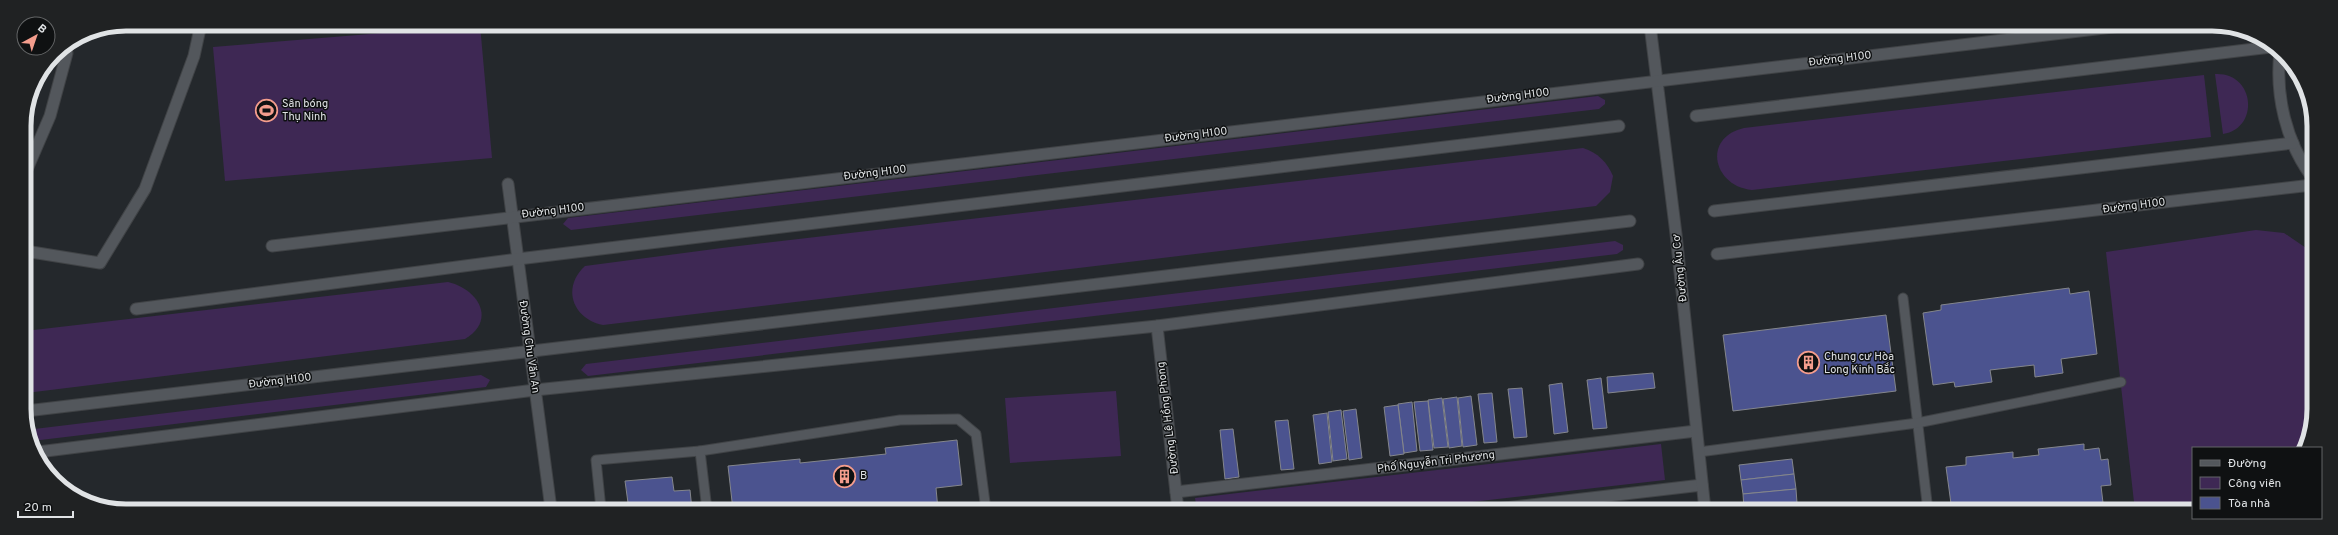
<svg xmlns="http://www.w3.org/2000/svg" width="2338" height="535" viewBox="0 0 2338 535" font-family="Overpass,sans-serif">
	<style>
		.green { fill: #3e2854 }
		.building { fill: #4b538f; stroke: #84868c }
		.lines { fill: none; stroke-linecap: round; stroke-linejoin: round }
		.service-casing { stroke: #404346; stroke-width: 11 }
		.minor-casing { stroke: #404346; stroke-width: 13 }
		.tertiary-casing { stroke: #404346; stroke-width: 13 }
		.secondary-casing { stroke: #404346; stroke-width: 13 }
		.service { stroke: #53575c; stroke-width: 9 }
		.minor { stroke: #53575c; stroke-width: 11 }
		.tertiary { stroke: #53575c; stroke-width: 11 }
		.secondary { stroke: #53575c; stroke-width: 11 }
		.labels { text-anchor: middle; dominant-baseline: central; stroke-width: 3; stroke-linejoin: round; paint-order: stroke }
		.street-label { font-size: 11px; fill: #e0e3e5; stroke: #0f1112 }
		.poi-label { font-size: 11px; fill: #e0e3e5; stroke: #0f1112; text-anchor: start }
		.rim { fill: none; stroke: #e0e3e5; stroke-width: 5 }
	</style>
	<rect width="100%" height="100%" fill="#24282c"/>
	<g class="green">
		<polygon points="480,25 492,158 225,181 213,47"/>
		<path d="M 2215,74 C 2255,72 2260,128 2223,134 Z"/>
		<path d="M 2204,75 L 2211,137 L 1752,190 C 1714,187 1701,138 1744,128 Z"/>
		<polygon points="1598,96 1605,100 1605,104 1599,109 571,230 563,224 568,218"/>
		<path d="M 1583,148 C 1598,153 1607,162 1613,176 L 1610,192 L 1596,206 L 603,325 C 573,319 561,288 585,266 L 722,248 Z"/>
		<polygon points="2256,230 2284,233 2312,252 2312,429 2305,448 2193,448 2193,511 2135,511 2106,252"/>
		<polygon points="1615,241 1623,245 1623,250 1617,254 588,376 581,370 586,364"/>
		<path d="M 448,282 C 478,289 497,320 465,339 L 26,393 L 25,331 Z"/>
		<polygon points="481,375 490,380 486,387 32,441 26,430"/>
		<polygon points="1116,391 1121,456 1010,463 1005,398"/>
		<polygon points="1661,444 1665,480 1402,510 1197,510 1195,498"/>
	</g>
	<g class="building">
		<polygon points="2069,288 2070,294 2089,291 2097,354 2061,359 2063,373 2035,377 2034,365 1990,370 1992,382 1955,387 1954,382 1933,385 1923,313 1941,310 1941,305"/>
		<polygon points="1886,315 1896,391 1733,411 1723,335"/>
		<polygon points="1653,373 1655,388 1608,393 1607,377"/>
		<polygon points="1601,378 1607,428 1593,429 1587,380"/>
		<polygon points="1562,383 1568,432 1554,434 1549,385"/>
		<polygon points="1522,388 1527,437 1514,438 1508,389"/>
		<polygon points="1492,393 1497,442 1484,443 1478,394"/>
		<polygon points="1471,396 1477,445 1463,447 1458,398"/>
		<polygon points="1457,397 1462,446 1449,448 1443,399"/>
		<polygon points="1442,398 1448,447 1434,448 1428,400"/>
		<polygon points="1428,401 1433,450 1420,451 1414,402"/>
		<polygon points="1412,402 1417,451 1404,453 1398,404"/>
		<polygon points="1398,405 1404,454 1390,456 1384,407"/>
		<polygon points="1356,409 1362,458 1349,460 1343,411"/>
		<polygon points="1341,410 1347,459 1333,461 1328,412"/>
		<polygon points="1327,413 1332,462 1319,464 1313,415"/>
		<polygon points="1288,420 1294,469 1281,470 1275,421"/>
		<polygon points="1233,429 1239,477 1225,479 1220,430"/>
		<polygon points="957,440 962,485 936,488 938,510 893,510 893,508 876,510 733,510 728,466 800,459 800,463 886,454 885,448"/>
		<polygon points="2084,444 2084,450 2099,448 2101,460 2108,459 2111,485 2101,486 2104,511 1952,511 1946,467 1966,465 1966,457 2013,452 2013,458 2039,455 2038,449"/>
		<polygon points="1792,459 1794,474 1741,480 1739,465"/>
		<polygon points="1794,474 1796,489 1743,494 1741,480"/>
		<polygon points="672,477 674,491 690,490 692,510 629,510 625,481"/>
		<polygon points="1796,489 1797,503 1744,509 1743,494"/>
		<polygon points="1797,503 1798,510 1744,510 1744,509"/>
	</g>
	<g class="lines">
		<defs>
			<g id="service">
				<polyline points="1903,298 1928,511"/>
				<polyline points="1699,452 1917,423 2121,382"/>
				<polyline points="601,509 596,460 700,451"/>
				<polyline points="707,510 700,451 900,420 958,419 976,434 986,510"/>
			</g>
			<g id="minor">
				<polyline points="25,174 50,116 67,53 62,48"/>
				<polyline points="25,251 100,263 145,189 194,56 201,24"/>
				<polyline points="1176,492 1696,431"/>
				<polyline points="1487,510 1702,485"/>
			</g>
			<g id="tertiary">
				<polyline points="508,184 551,509"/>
				<polyline points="1157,326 1178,510"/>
			</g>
			<g id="secondary">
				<polyline points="1650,25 1676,234 1705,510"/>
				<path d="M 2280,52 C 2275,95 2286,142 2312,177"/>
				<polyline points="1696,116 2271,47"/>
				<polyline points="1714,211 2293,143"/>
				<polyline points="272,246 2121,26"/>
				<polyline points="1717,254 2312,185"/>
				<polyline points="136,309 518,259 1619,126"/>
				<polyline points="26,411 1630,221"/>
				<polyline points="38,452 535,390 1157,326 1638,264"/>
			</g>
		</defs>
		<use href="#service" class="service-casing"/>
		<use href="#minor" class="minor-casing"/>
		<use href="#tertiary" class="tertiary-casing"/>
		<use href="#secondary" class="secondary-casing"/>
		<use href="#service" class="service"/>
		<use href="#minor" class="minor"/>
		<use href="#tertiary" class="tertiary"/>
		<use href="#secondary" class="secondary"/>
	</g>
	<defs>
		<symbol id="stadium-ring" viewBox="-11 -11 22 22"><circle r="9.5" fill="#0f1112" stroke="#f49d8d" stroke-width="1.5"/><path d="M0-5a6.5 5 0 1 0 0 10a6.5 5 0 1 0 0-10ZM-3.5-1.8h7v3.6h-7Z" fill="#f49d8d"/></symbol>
		<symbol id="building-ring" viewBox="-11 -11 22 22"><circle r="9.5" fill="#0f1112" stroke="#f49d8d" stroke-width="1.5"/><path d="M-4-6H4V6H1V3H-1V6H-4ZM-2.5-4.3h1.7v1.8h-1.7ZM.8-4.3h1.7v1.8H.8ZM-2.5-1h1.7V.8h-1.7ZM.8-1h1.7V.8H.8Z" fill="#f49d8d"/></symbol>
	</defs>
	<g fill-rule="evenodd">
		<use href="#stadium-ring" x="254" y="98" width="25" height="25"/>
		<use href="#building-ring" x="1796" y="350" width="25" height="25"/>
		<use href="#building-ring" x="832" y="464" width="25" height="25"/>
	</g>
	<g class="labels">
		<g class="street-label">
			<text transform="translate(1840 59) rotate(-7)">Đường H100</text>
			<text transform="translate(1518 96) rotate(-7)">Đường H100</text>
			<text transform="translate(1196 135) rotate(-7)">Đường H100</text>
			<text transform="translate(875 173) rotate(-7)">Đường H100</text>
			<text transform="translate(2134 206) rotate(-7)">Đường H100</text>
			<text transform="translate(553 211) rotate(-7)">Đường H100</text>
			<text transform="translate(1680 268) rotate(-96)">Đường Âu Cơ</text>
			<text transform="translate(529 347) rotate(82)">Đường Chu Văn An</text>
			<text transform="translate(280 381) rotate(-7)">Đường H100</text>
			<text transform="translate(1168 418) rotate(-97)">Đường Lê Hồng Phong</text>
			<text transform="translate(1436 462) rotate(-7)">Phố Nguyễn Tri Phương</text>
		</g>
		<g class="poi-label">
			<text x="282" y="104">Sân bóng<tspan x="282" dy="13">Thụ Ninh</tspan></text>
			<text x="1824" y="357">Chung cư Hòa<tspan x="1824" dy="13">Long Kinh Bắc</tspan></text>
			<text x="860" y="476">B</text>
		</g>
	</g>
	<path d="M0 0H2338V535H0ZM126 31H2212A95 95 0 0 1 2307 126V409A95 95 0 0 1 2212 504H126A95 95 0 0 1 31 409V126A95 95 0 0 1 126 31Z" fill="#202223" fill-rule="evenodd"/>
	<path class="rim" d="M126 31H2212A95 95 0 0 1 2307 126V409A95 95 0 0 1 2212 504H126A95 95 0 0 1 31 409V126A95 95 0 0 1 126 31Z"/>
	<rect x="2192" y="447" width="130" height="72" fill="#0f1112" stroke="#636566"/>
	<rect x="2200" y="460" width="20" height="6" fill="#53575c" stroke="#636566"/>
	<text x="2228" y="467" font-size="12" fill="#e0e3e5">Đường</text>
	<rect x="2200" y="477" width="20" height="12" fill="#3e2854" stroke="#636566"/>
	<text x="2228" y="487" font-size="12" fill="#e0e3e5">Công viên</text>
	<rect x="2200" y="497" width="20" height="12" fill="#4b538f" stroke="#636566"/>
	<text x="2228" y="507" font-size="12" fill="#e0e3e5">Tòa nhà</text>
	<g transform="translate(36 36) rotate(40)"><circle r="19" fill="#0f1112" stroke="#636566"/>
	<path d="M0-3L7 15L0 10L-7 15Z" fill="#f49d8d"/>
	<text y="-6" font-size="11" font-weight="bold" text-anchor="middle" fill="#e0e3e5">B</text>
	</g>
	<path d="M18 511v6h55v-6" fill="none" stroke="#e0e3e5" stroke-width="2"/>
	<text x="24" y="511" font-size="12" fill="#e0e3e5" stroke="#0f1112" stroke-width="3" paint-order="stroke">20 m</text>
</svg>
